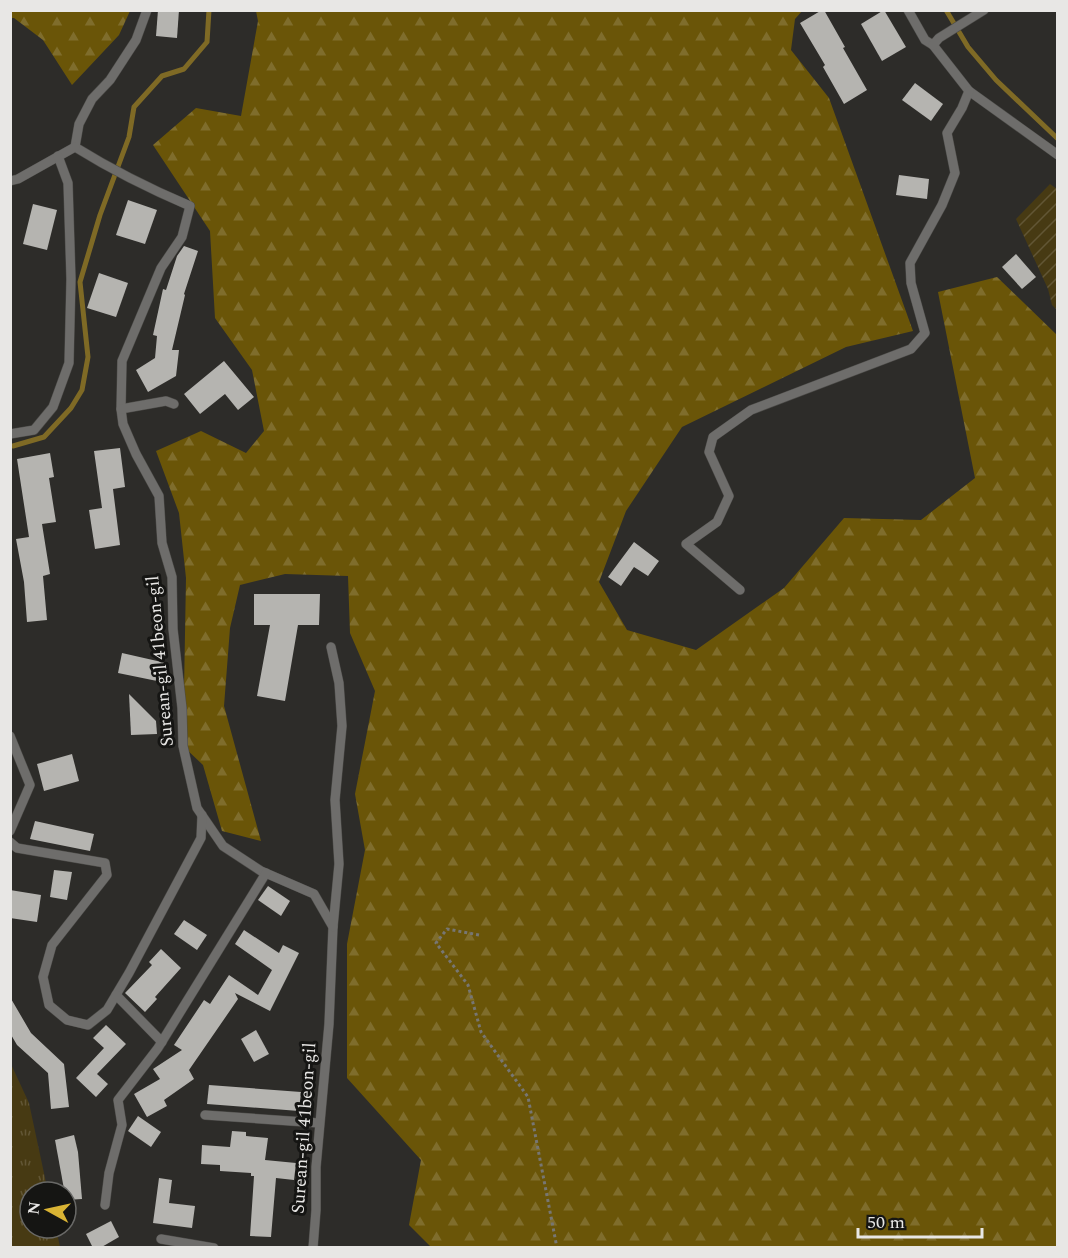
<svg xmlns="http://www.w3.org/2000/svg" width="1068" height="1258" viewBox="0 0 1068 1258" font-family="Spectral,serif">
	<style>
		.grass { fill: url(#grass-tufts) }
		.forest { fill: url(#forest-firs) }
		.garden { fill: url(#garden-furrows) }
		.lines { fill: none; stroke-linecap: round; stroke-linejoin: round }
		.stream { stroke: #7f6a25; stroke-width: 5 }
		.building { fill: #b5b4b0 }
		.service-casing { stroke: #4b4a47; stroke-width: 10 }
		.path { stroke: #777673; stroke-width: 3; stroke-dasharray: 3 3; stroke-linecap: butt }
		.service { stroke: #6e6d6b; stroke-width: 9 }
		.labels { text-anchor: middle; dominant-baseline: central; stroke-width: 6; stroke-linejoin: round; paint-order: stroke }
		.street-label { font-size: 18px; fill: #e8e7e5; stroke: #151513 }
	</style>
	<defs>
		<pattern id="grass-tufts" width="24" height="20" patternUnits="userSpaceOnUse" patternTransform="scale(1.5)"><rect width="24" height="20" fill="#473a13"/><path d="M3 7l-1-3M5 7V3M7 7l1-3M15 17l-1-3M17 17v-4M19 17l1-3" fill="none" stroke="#625635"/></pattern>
		<pattern id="forest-firs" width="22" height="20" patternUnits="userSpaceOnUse" patternTransform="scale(1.5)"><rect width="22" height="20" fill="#6a5508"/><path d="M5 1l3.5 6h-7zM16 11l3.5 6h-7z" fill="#7f6d2c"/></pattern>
		<pattern id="garden-furrows" width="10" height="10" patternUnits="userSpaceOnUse" patternTransform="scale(1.5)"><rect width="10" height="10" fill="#473a13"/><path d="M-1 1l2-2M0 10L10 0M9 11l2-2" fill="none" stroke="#625635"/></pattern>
	</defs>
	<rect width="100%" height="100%" fill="#2d2c29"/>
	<polygon class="grass" points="10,1062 29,1103 48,1192 30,1192 30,1228 56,1228 60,1247 11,1247"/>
	<g class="forest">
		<polygon points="10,11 11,10 130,11 119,35 72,85 43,40 14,18 11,18"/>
		<polygon points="256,11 802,11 795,19 791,50 829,98 913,331 846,347 682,427 626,511 599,582 627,630 696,650 784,588 844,518 921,520 975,478 938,292 997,277 1057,335 1057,1247 432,1248 409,1225 421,1160 347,1078 347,944 365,850 355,794 375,691 350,633 348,576 285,574 240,585 230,628 224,706 261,841 222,831 203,765 183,746 186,578 179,513 156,451 201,431 246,453 264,431 252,370 215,318 210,231 153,145 196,108 241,116 258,21"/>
	</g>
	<polygon class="garden" points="1050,184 1057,189 1057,310 1052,305 1048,289 1016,219"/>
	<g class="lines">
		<g class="stream">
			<polyline points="946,10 968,47 996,80 1058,139"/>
			<polyline points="13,446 44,437 71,408 82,390 88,357 80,282 100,215 129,137 134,107 162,76 184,69 207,42 209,10"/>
		</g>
	</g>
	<g class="building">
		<polygon points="158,10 179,10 177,38 156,36"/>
		<polygon points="822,10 824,10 845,47 843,48 867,90 844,104 823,67 825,65 800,23"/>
		<polygon points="884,10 906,47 882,61 861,24"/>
		<polygon points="915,83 943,104 931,121 902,100"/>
		<polygon points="899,175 929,179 927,199 896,195"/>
		<polygon points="128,200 157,210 145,244 116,235"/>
		<polygon points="33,204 57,210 47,250 23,244"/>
		<polygon points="184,246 198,251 184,294 185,295 172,350 179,350 176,376 148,392 136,370 155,358 157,336 153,335 163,289 166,290 177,256"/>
		<polygon points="1016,254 1036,277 1022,289 1002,267"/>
		<polygon points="99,273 128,283 116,317 87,308"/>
		<polygon points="224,361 254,397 238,410 225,394 200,414 184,394"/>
		<polygon points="120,448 125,487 113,489 120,545 95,549 89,510 102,508 94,451"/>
		<polygon points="50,453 54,477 49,478 56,522 42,524 50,574 43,576 47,620 27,622 24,582 16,539 29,537 17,459"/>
		<polygon points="634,542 659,561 648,576 634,567 621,586 608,577"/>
		<polygon points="254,594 320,594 319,625 298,625 285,701 257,696 270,625 254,625"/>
		<polygon points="122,653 166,663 162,682 118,673"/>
		<polygon points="129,694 156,721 157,734 131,735"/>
		<polygon points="72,754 79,781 44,791 37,764"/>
		<polygon points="35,821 94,834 90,851 30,839"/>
		<polygon points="54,870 72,872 67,900 50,897"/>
		<polygon points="268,886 290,901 281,916 258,900"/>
		<polygon points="10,890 41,895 37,922 10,918"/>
		<polygon points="184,920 207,935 197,950 174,934"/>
		<polygon points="244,930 279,953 283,945 299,953 270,1011 235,993 238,999 189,1070 194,1079 164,1100 167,1106 147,1117 134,1094 160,1079 153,1069 182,1050 174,1045 204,1000 210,1004 229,975 258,995 272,970 235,944"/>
		<polygon points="161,949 181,968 155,997 157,999 145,1012 125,993 152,965 149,962"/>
		<polygon points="10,997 31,1033 64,1064 69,1107 51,1109 48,1073 17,1045 10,1033"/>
		<polygon points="106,1025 126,1044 97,1074 108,1084 96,1097 76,1078 104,1048 93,1038"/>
		<polygon points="256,1030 269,1054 254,1062 241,1039"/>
		<polygon points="209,1085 301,1092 299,1111 207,1104"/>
		<polygon points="138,1116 161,1132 151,1147 128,1131"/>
		<polygon points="232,1131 246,1132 246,1136 268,1138 265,1160 296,1163 294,1180 276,1178 271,1237 250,1236 254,1176 251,1176 251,1173 220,1171 220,1165 201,1164 202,1145 230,1147"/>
		<polygon points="74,1135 78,1152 82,1199 66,1200 55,1140"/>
		<polygon points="159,1178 172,1180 169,1203 195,1206 192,1228 153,1223"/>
		<polygon points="111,1221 119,1237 100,1248 93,1248 86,1234"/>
	</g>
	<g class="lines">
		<defs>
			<g id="service">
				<path d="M 147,10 L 136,40 L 110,80 L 92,99 L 79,124 L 75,147 C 112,170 150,189 190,206 L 182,237 L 161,268 L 122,361 L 121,409 L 123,424 L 136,454 L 159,496 L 162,543 L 172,577 L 173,629 L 182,708 L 183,746 L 197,808 L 223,846 L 261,871 L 314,894 L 333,927 L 329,1024 L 316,1167 L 316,1210 L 313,1248"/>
				<polyline points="908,10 925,40 933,45 969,91 1058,155"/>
				<polyline points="933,45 939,38 984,10"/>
				<polyline points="10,181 18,179 75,147"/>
				<polyline points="121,409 166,401 174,404"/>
				<polyline points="10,434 34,430 53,407 69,363 71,279 68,183 58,156"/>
				<polyline points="740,590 686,544 717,522 729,496 709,452 713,437 751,410 911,349 925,333 911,283 910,263 942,205 955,173 947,133 962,108 969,91"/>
				<polyline points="331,647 339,683 342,726 335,800 339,864 333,927"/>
				<polyline points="10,736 30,785 10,831"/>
				<polyline points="10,842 17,848 105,863 107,875 52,945 43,977 49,1005 67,1020 88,1025 107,1010 129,973 201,838 202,815"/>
				<polyline points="116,995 162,1042"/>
				<polyline points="205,1115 319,1123"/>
				<polyline points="105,1205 109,1173 122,1125 118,1100 158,1048 266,873"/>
				<polyline points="161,1239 214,1248"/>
			</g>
		</defs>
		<use href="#service" class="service-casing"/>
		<polyline class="path" points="479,935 447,929 436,943 468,985 481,1032 528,1097 557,1248"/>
		<use href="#service" class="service"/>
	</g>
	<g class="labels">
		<g class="street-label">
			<text transform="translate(160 661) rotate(-95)">Surean-gil 41beon-gil</text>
			<text transform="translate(304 1128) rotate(-86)">Surean-gil 41beon-gil</text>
		</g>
	</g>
	<rect width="1068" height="1258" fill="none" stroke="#e8e7e5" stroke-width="24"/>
	<g transform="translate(48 1210) rotate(278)"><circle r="28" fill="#151513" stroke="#696967" stroke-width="1.5"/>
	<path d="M0-4.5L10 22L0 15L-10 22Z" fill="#d9b334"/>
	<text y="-9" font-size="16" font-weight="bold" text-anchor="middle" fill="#e8e7e5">N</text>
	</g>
	<path d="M858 1228v9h124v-9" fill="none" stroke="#e8e7e5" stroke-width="3"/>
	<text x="867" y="1228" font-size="18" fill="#e8e7e5" stroke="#151513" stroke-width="4.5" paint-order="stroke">50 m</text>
</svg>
